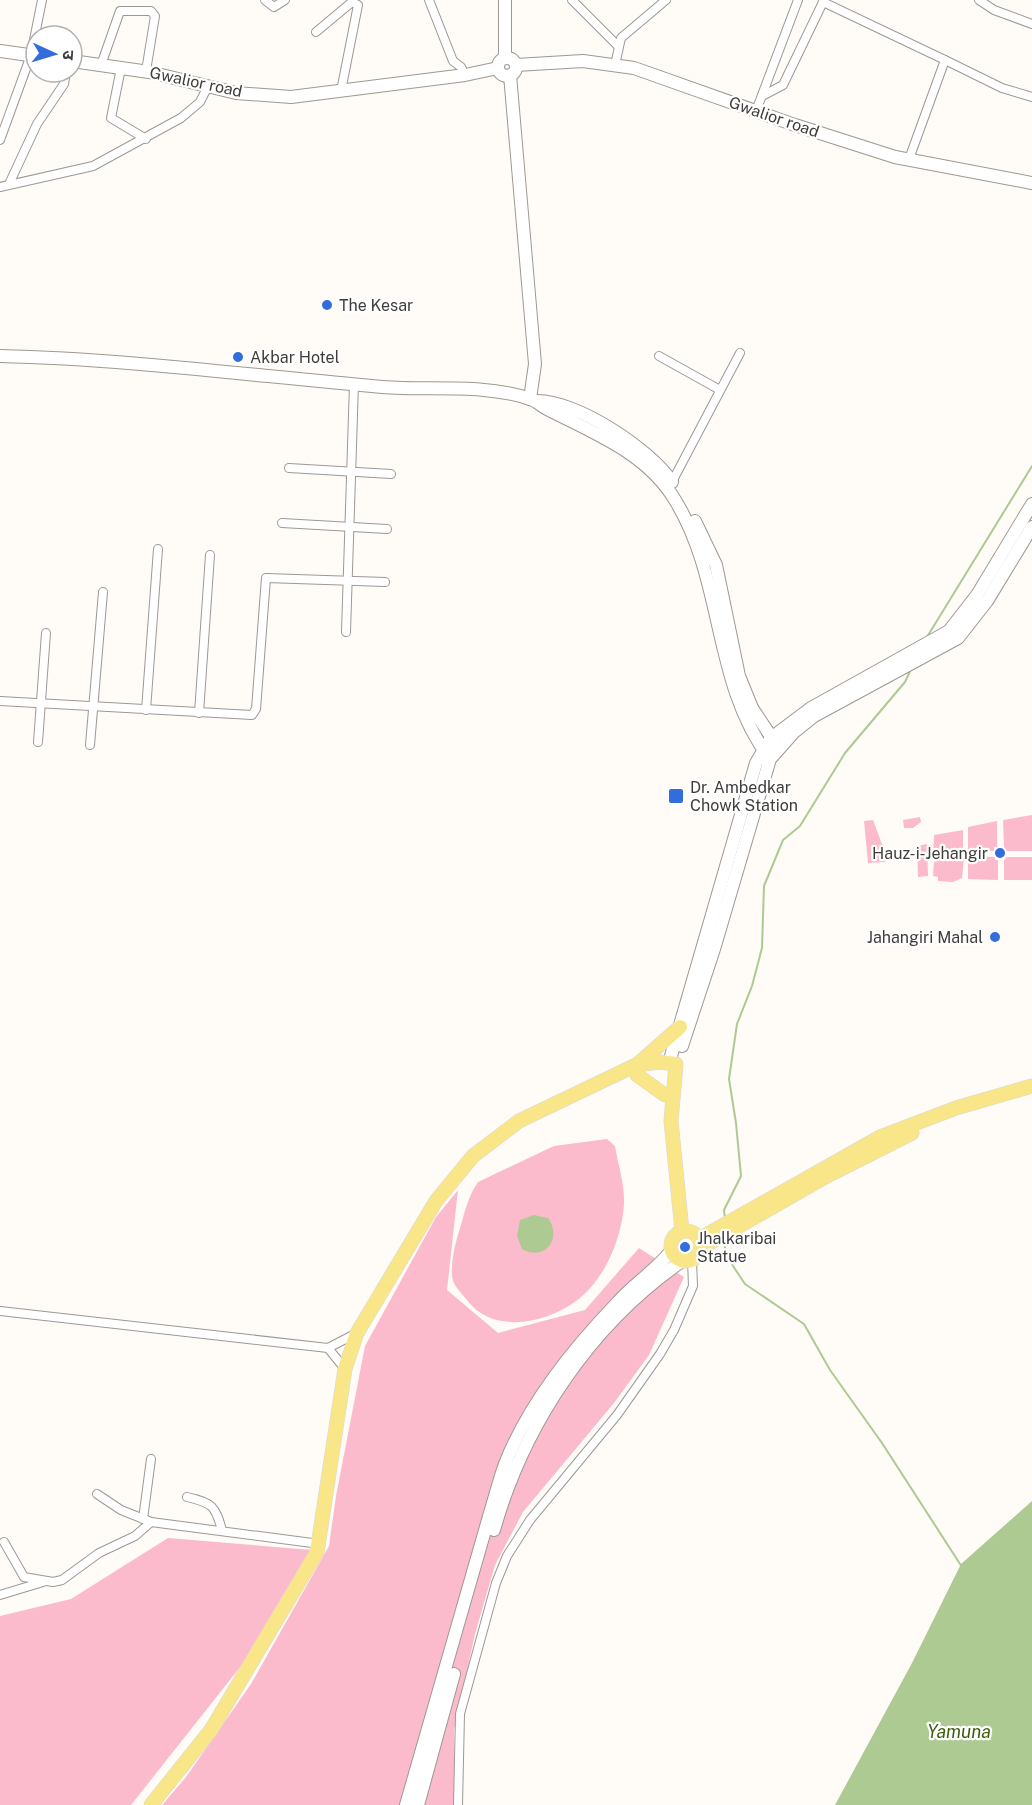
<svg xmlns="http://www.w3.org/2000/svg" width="1032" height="1805" viewBox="0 0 1032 1805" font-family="'Public Sans','Noto Sans Devanagari',sans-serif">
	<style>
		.green { fill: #fbbbcd }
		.water { fill: #adca93 }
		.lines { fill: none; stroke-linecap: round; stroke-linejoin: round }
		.stream { stroke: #adca93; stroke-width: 2 }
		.street-casing { stroke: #9d9894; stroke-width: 10 }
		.secondary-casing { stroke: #9d9894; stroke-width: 14 }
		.primary-casing { stroke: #d9d8d8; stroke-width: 15 }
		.street { stroke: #fff; stroke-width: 8 }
		.secondary { stroke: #fff; stroke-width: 12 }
		.primary { stroke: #f8e688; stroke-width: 14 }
		.poi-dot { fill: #336ddb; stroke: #fff; stroke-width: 2 }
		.labels { text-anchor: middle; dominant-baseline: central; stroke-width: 4.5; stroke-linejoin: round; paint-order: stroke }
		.street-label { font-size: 16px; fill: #3f3d3b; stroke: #fff }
		.poi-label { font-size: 16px; fill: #3f3d3b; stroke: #fff; text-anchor: start }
		.water-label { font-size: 18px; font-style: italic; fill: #3b5d0c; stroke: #fff }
	</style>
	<rect width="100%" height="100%" fill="#fffbf7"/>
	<g class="green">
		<polygon points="1032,815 1032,851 1006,851 1004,847 1003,820"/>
		<polygon points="920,817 921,822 913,828 904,828 903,820"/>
		<polygon points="873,820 883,847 885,862 868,863 864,821"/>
		<polygon points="997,821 997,847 994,847 994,851 968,850 968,827"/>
		<polygon points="963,830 963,851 955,850 954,855 964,857 962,878 953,882 938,881 938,877 933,876 934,862 937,861 936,857 933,857 934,835"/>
		<polygon points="927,844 928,876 918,877 917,846"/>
		<polygon points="968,856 995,857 995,860 998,860 998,880 968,879"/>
		<polygon points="1007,857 1032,857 1032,880 1004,880 1004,860"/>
		<path d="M 607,1139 L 615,1146 C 618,1164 625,1186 624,1204 C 622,1237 606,1276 581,1297 C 551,1323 493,1336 467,1300 C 462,1294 453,1285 452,1277 C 451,1260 455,1244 460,1228 C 465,1212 468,1196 478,1182 L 554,1146 Z"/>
		<polygon points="458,1190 447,1290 498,1333 585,1310 639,1248 684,1277 649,1355 614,1403 523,1512 495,1565 475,1634 454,1730 454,1805 162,1805 186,1777 251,1684 329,1546 336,1496 365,1346 436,1217"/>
		<polygon points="168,1538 312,1550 260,1642 131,1805 0,1805 0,1616 71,1599"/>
	</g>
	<g class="water">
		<path d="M 534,1215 L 548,1218 C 563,1239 544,1262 522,1249 L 517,1236 L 520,1220 Z"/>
		<polygon points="1032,1501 1032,1805 835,1805 912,1663 961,1564"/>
	</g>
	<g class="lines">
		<g class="stream">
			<polyline points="927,637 1032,466"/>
			<polyline points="725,1219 724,1210 741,1176 736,1123 729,1079 737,1024 752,986 762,948 764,886 783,840 800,826 845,753 905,682 911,669"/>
			<polyline points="725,1239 725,1249 733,1266 745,1284 804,1324 830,1370 882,1443 962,1567"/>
		</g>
		<defs>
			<g id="street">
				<polyline points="265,0 274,7 285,0"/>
				<polyline points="429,0 453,61 461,67 465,75"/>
				<polyline points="572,0 618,46"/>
				<polyline points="979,0 994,10 1032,24"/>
				<polyline points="823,2 945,60 909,159"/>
				<polyline points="316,32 352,2 358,5 341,91"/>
				<polyline points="945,60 1002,88 1032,97"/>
				<polyline points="101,65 120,11 151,11 155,16 146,71"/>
				<polyline points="615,65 621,38 666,0"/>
				<polyline points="121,68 111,118 146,139"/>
				<polyline points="762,96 783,85 824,0"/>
				<polyline points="756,111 798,0"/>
				<polyline points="0,140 31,55 42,0"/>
				<polyline points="10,182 37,124 64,84 66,72"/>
				<polyline points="0,187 93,166 181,118 200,102 208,86"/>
				<polyline points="659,356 720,390"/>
				<polyline points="289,468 391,474"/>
				<polyline points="672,482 740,353"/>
				<polyline points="282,523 387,529"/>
				<polyline points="346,632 354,384"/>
				<polyline points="0,701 252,715 256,709 266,578 385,582"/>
				<polyline points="146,710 158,549"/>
				<polyline points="199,713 210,555"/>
				<polyline points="38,742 46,633"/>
				<polyline points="90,745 103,592"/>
				<polyline points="0,1311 328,1348 357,1333"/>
				<polyline points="328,1348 345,1369"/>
				<polyline points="97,1494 121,1510 151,1522"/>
				<path d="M 187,1497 C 213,1503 215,1506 222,1530"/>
				<polyline points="143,1519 151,1459"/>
				<polyline points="4,1542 24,1577 53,1582 62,1580 99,1553 135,1536 151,1522 320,1544"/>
				<polyline points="0,1595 43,1582"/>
				<polyline points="458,1805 460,1714 496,1583 507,1556 530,1520 617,1415 660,1354 674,1330 693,1286 692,1260"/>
			</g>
			<g id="secondary">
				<polyline points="505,0 505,58"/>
				<polyline points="0,51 36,56"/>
				<circle cx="507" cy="67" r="9"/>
				<polyline points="72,61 149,72 236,93 291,97 465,75 498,68"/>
				<polyline points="516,65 583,61 634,68 795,125 895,157 1032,183"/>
				<polyline points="510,75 535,364 530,399"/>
				<path d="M 0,356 C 128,359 255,376 382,387 C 431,391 483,383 530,399 C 537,401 541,406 547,409 C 594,433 647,453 675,500 C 725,581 712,683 770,759"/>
				<path d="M 535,401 C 575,399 650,449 672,482"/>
				<polyline points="695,521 716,565 739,676 752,708 776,744"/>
				<polyline points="682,1046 714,949 770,759 794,732 814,716 958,638 987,601 1032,527"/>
				<polyline points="669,1063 756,763 771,738 811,708 949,631 977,595 1032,504"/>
				<path d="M 494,1530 C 524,1423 591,1324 682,1261"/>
				<path d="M 406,1805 L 490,1513 C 495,1497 499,1480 505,1464 C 529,1403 573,1349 618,1302 C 634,1284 656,1270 671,1251"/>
				<polyline points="418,1805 454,1674"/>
			</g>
			<g id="primary">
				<polyline points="638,1064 680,1027"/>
				<polyline points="637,1075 665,1095"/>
				<circle cx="686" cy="1246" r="15"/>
				<polyline points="699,1239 880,1137 956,1108 1032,1086"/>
				<polyline points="701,1248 825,1177 912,1133"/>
				<polyline points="151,1805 211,1730 317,1552 345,1369 357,1333 436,1201 473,1156 519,1121 636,1065 659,1062 676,1064 671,1121 682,1231"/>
			</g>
		</defs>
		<use href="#street" class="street-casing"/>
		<use href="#secondary" class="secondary-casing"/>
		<use href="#primary" class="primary-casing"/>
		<use href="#street" class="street"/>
		<use href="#secondary" class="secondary"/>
		<use href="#primary" class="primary"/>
	</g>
	<g class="poi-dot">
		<circle cx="327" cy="305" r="6"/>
		<circle cx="238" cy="357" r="6"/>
		<rect x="668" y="788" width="16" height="16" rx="3"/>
		<circle cx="1000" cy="853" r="6"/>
		<circle cx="995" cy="937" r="6"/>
		<circle cx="685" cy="1247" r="6"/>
	</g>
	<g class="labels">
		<g class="street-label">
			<text transform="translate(196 82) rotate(12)">Gwalior road</text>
			<text transform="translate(774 117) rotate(19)">Gwalior road</text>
		</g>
		<g class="poi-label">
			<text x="339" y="305">The Kesar</text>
			<text x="250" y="357">Akbar Hotel</text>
			<text x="690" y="787">Dr. Ambedkar<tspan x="690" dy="18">Chowk Station</tspan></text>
			<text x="988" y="853" text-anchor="end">Hauz-i-Jehangir</text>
			<text x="983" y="937" text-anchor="end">Jahangiri Mahal</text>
			<text x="697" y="1238">Jhalkaribai<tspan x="697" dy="18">Statue</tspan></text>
		</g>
		<g class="water-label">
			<text x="959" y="1731">Yamuna</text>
		</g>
	</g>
	<g transform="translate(54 54) rotate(94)"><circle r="28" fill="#ffffff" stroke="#b2b1b1" stroke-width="1.5"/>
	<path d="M0-4.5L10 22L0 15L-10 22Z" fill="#336ddb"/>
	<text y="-9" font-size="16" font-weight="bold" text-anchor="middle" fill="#3f3d3b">उ</text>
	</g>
</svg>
